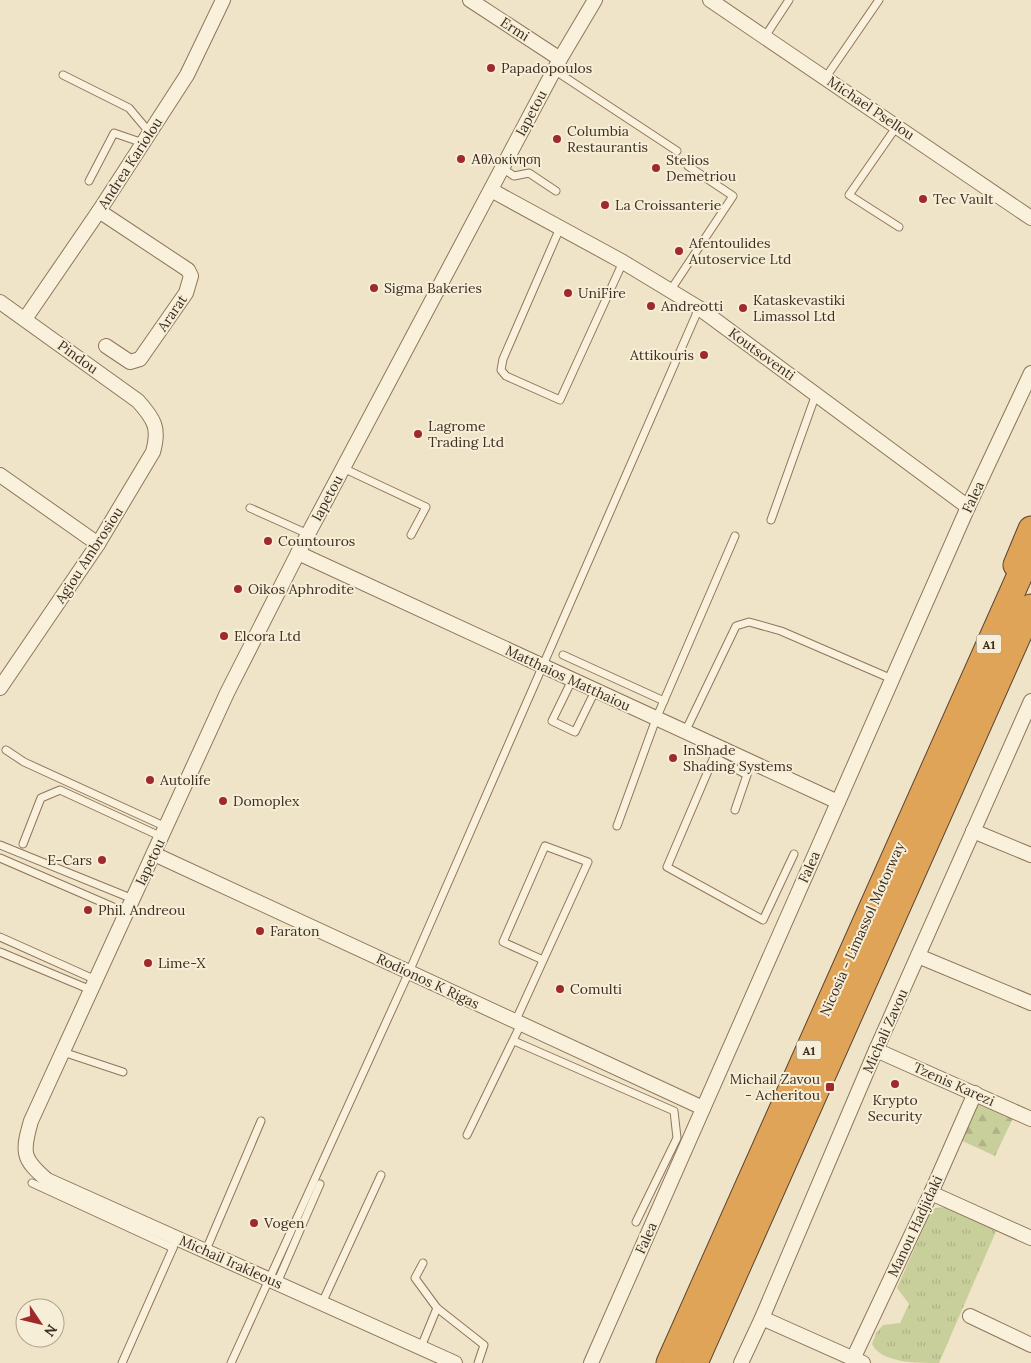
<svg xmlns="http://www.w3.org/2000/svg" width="1031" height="1363" viewBox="0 0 1031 1363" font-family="Lora,serif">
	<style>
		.grass { fill: url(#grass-tufts) }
		.forest { fill: url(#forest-firs) }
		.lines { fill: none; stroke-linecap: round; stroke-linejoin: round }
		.lane-casing { stroke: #8d765c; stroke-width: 9 }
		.street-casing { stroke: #8d765c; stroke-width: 16 }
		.highway-casing { stroke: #5b4430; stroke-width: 27 }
		.lane { stroke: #faf1dc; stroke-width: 7 }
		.street { stroke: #faf1dc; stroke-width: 14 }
		.highway { stroke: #e0a458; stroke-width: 25 }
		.poi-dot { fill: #9e2a2b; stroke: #f7eed8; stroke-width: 2 }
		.labels { text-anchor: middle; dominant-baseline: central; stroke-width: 4; stroke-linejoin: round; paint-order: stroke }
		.shield { fill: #f7eed8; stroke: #756857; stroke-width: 1 }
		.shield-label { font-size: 12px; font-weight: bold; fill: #3d2e20 }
		.street-label { font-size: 14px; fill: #3d2e20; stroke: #f7eed8 }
		.poi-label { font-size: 14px; fill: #3d2e20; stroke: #f7eed8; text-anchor: start }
	</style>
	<defs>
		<pattern id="grass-tufts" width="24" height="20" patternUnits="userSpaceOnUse" patternTransform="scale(1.25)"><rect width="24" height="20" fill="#c9cf9b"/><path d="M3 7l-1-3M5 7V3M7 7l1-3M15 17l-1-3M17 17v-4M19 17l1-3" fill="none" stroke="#aeb285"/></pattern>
		<pattern id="forest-firs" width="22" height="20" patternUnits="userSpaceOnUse" patternTransform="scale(1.25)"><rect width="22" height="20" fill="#c9cf9b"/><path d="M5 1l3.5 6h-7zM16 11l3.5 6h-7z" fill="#aeb285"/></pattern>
	</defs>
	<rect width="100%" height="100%" fill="#f0e4c8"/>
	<path class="grass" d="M 947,1207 L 997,1229 L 939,1363 C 916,1363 881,1363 872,1344 L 876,1333 L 883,1325 L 900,1323 L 909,1304 L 897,1288 L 930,1213 L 935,1208 Z"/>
	<polygon class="forest" points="983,1103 1014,1116 995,1156 958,1139 973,1107"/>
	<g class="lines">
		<defs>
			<g id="lane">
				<polyline points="764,38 789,0"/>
				<polyline points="554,70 677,151"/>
				<polyline points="63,75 129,108 150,133"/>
				<polyline points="826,77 879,0"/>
				<polyline points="897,126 849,195 899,227"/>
				<polyline points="502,168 514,176 529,173 556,191"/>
				<polyline points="89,181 114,133 143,143"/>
				<polyline points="560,228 503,359 501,370 506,376 560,400 623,262"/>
				<polyline points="670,291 733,196 688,166"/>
				<polyline points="343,468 426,507 411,535"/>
				<polyline points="250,508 308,534"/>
				<polyline points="771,520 816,394"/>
				<polyline points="563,655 664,701"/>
				<polyline points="572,680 552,721 575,732 595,691"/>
				<polyline points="685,732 736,626 749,622 781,631 892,679"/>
				<polyline points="6,750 24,762 166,827"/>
				<polyline points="715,754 714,757 747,775 735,810"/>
				<polyline points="714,757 667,867 763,920 794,854"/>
				<polyline points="617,826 656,719 735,536"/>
				<polyline points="23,844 41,798 60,790 162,837"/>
				<polyline points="0,845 133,899"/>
				<polyline points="0,858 127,913"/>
				<polyline points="0,937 96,980"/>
				<polyline points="0,952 91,990"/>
				<polyline points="515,1022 588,862 545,846 503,942 543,960"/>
				<polyline points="514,1041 674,1111 677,1138 636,1222"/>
				<polyline points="63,1052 123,1072"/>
				<polyline points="467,1135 521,1024"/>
				<polyline points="32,1183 173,1248 176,1237"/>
				<polyline points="206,1250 261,1121"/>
				<polyline points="423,1263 415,1278 437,1308 484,1345 478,1363"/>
				<polyline points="277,1283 320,1184"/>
				<polyline points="322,1303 381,1175"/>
				<polyline points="421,1347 437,1308"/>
				<polyline points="122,1363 173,1248"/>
				<polyline points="231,1363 409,972 699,308"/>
			</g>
			<g id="street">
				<polyline points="470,0 560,59"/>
				<polyline points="710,0 1031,218"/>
				<polyline points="491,190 623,262 699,308 968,507"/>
				<polyline points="99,211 188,270 191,276 186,293 140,359 130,362 106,346"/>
				<path d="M 0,302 L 138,401 C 154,419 160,428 153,452 L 98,544 L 0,688"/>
				<polyline points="25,319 99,211 187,75 223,0"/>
				<polyline points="0,475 98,544"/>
				<polyline points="298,553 838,802"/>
				<polyline points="973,831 1031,855"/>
				<polyline points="154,854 703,1108"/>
				<polyline points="918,956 1031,1003"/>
				<polyline points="876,1050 1031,1119"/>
				<polyline points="931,1193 1031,1238"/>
				<polyline points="970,1316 1031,1345"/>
				<polyline points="762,1318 863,1363"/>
				<polyline points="853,1359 931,1193 975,1093"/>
				<path d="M 455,1363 L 47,1180 C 22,1159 22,1152 31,1121 L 227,693 L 298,553 L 560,59 L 595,0"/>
				<polyline points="591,1363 968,507 1031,373"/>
				<polyline points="741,1363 762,1318 876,1050 1031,701"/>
			</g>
			<g id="highway">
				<polyline points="1016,565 1031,529"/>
				<polyline points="669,1363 1031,550"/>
				<polyline points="695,1363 1031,607"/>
			</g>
		</defs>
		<use href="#lane" class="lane-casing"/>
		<use href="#street" class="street-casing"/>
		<use href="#highway" class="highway-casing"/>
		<use href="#lane" class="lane"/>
		<use href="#street" class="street"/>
		<use href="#highway" class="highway"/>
	</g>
	<g class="poi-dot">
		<circle cx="491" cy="68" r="5"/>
		<circle cx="557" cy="139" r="5"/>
		<circle cx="461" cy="159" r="5"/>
		<circle cx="656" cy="168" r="5"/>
		<circle cx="923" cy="199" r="5"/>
		<circle cx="605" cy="205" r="5"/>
		<circle cx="679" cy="251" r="5"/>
		<circle cx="374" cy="288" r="5"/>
		<circle cx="568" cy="293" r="5"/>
		<circle cx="651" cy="306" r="5"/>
		<circle cx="743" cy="308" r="5"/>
		<circle cx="704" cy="355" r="5"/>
		<circle cx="418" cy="434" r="5"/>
		<circle cx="268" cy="541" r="5"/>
		<circle cx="238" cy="589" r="5"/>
		<circle cx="224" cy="636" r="5"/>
		<circle cx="673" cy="758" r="5"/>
		<circle cx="150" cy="780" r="5"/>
		<circle cx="223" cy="801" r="5"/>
		<circle cx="102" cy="860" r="5"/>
		<circle cx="88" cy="910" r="5"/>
		<circle cx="260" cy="931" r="5"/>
		<circle cx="148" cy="963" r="5"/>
		<circle cx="560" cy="989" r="5"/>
		<circle cx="895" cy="1084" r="5"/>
		<rect x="825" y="1082" width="10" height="10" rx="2.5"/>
		<circle cx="254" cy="1223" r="5"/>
	</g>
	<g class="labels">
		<g class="shield">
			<rect x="976.5" y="634.5" width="25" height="19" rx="4"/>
			<rect x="796.5" y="1040.5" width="25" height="19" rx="4"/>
		</g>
		<g class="shield-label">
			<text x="989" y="644">A1</text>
			<text x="809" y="1050">A1</text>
		</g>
		<g class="street-label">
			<text transform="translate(515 29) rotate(33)">Ermi</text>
			<text transform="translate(871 108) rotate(34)">Michael Psellou</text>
			<text transform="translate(531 113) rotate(-62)">Iapetou</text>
			<text transform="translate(130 163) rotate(-57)">Andrea Kariolou</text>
			<text transform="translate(172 313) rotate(-56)">Ararat</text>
			<text transform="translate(762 354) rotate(36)">Koutsoventi</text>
			<text transform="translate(78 357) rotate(36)">Pindou</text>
			<text transform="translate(973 497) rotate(-65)">Falea</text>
			<text transform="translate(327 498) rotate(-62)">Iapetou</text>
			<text transform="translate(89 555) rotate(-57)">Agiou Ambrosiou</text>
			<text transform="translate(568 678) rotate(25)">Matthaios Matthaiou</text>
			<text transform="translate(150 862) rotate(-65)">Iapetou</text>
			<text transform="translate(809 867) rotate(-66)">Falea</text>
			<text transform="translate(862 929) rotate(-66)">Nicosia - Limassol Motorway</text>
			<text transform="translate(428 981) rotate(25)">Rodionos K Rigas</text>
			<text transform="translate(885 1031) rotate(-66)">Michali Zavou</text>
			<text transform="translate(954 1084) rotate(24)">Tzenis Karezi</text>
			<text transform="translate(915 1226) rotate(-65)">Manou Hadjidaki</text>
			<text transform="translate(646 1238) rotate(-66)">Falea</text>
			<text transform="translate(231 1262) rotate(24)">Michail Irakleous</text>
		</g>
		<g class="poi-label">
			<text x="501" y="68">Papadopoulos</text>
			<text x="567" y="131">Columbia<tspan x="567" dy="16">Restaurantis</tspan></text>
			<text x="471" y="159">Αθλοκίνηση</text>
			<text x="666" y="160">Stelios<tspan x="666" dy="16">Demetriou</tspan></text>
			<text x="933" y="199">Tec Vault</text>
			<text x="615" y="205">La Croissanterie</text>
			<text x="689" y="243">Afentoulides<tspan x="689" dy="16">Autoservice Ltd</tspan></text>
			<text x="384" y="288">Sigma Bakeries</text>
			<text x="578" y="293">UniFire</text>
			<text x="753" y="300">Kataskevastiki<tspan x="753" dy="16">Limassol Ltd</tspan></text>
			<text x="661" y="306">Andreotti</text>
			<text x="694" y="355" text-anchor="end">Attikouris</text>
			<text x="428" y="426">Lagrome<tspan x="428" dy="16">Trading Ltd</tspan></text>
			<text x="278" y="541">Countouros</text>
			<text x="248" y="589">Oikos Aphrodite</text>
			<text x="234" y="636">Elcora Ltd</text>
			<text x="683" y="750">InShade<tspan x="683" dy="16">Shading Systems</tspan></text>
			<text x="160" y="780">Autolife</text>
			<text x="233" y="801">Domoplex</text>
			<text x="92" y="860" text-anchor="end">E-Cars</text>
			<text x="98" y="910">Phil. Andreou</text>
			<text x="270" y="931">Faraton</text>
			<text x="158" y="963">Lime-X</text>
			<text x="570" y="989">Comulti</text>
			<text x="820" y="1079" text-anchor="end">Michail Zavou<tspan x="820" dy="16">- Acheritou</tspan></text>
			<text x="895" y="1100" text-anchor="middle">Krypto<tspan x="895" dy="16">Security</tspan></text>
			<text x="264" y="1223">Vogen</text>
		</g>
	</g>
	<g transform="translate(40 1323) rotate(125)"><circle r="24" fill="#f7eed8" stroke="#ada18e"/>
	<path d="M0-4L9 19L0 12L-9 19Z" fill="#9e2a2b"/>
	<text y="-8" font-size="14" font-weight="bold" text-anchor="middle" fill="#3d2e20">N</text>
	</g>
</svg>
